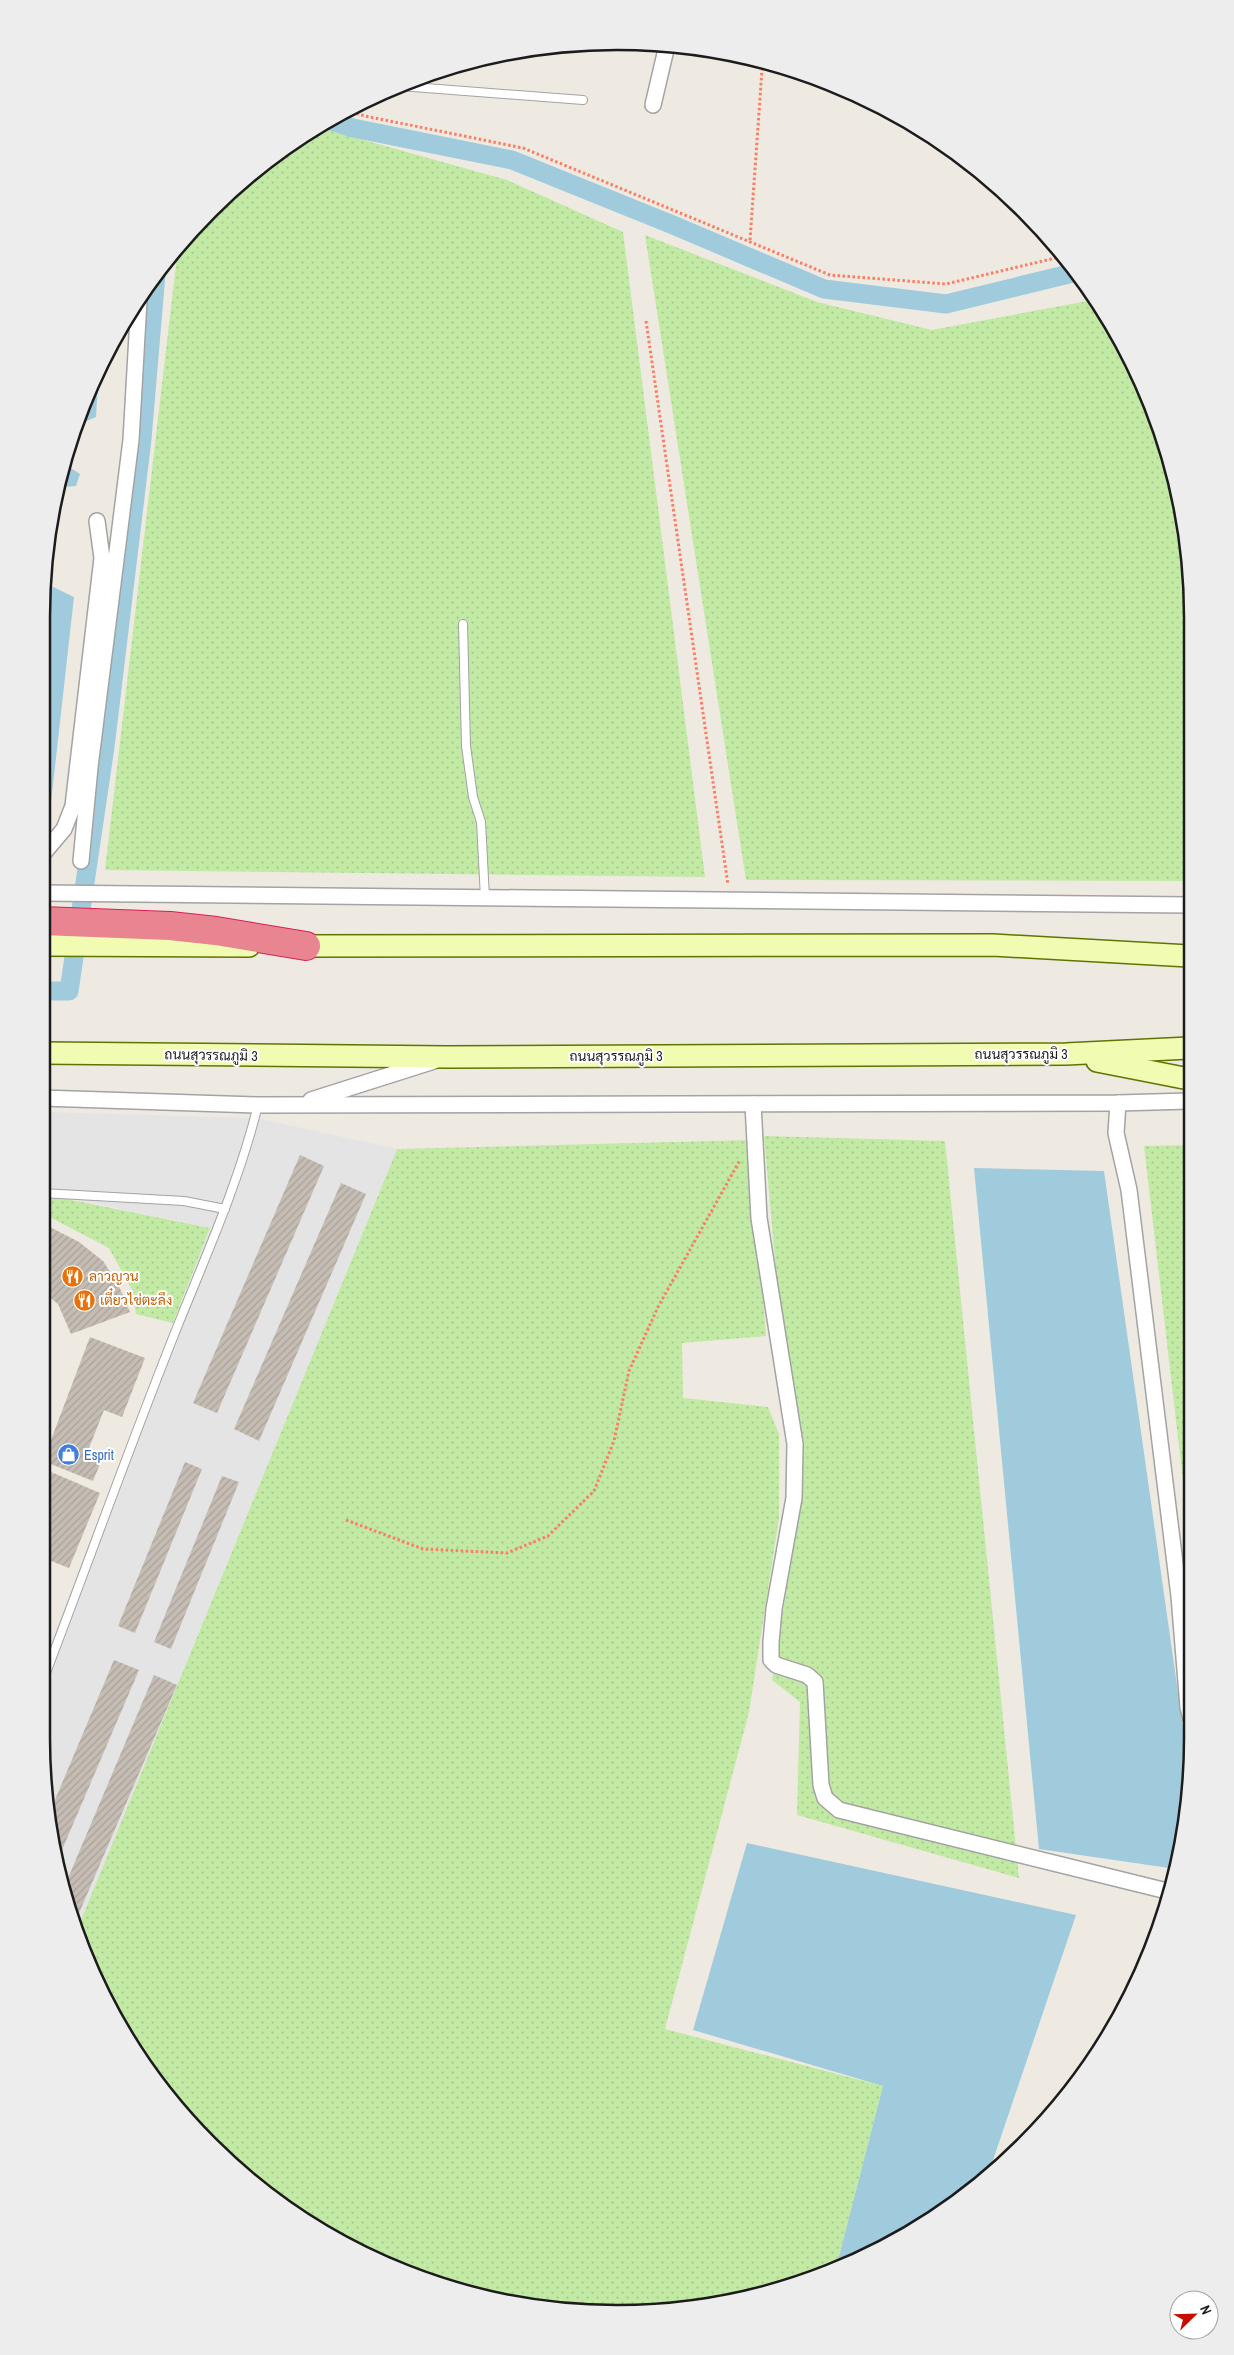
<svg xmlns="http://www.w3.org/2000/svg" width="1234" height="2355" viewBox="0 0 1234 2355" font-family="'Archivo Narrow',Sarabun,sans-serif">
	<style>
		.grass { fill: url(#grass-dots) }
		.parking { fill: #e4e4e4 }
		.water { fill: #9fcbdd }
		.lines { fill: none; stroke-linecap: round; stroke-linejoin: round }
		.canal { stroke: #9fcbdd; stroke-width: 19 }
		.building { fill: url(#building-hatch) }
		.service-casing { stroke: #a3a3a3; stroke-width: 10 }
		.minor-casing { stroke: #a3a3a3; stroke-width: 18 }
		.secondary-casing { stroke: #607402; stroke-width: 24 }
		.motorway-casing { stroke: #db1f53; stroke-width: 30 }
		.path { stroke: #fd7c62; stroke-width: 3; stroke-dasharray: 2.5 2.5; stroke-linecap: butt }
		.service { stroke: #fff; stroke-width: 8 }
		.minor { stroke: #fff; stroke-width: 15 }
		.secondary { stroke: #f2fbb2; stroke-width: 21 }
		.motorway { stroke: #e88591; stroke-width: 28 }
		.labels { text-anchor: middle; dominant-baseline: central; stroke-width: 4; stroke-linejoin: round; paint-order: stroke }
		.street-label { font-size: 14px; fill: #1c1c1c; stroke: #fff }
		.food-label { font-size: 14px; fill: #c56008; stroke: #fff; text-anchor: start }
		.shop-label { font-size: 14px; fill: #366cbe; stroke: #fff; text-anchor: start }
		.rim { fill: none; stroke: #1c1c1c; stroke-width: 2.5 }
	</style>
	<defs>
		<pattern id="grass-dots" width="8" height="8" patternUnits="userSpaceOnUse" patternTransform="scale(1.25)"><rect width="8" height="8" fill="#c2eaa4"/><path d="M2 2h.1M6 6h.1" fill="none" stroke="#a6c88d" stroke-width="1.8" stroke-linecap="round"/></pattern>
		<pattern id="building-hatch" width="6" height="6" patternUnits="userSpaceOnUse" patternTransform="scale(1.25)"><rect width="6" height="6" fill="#c5bdb4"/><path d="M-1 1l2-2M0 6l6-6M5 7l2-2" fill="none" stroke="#a9a29a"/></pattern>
	</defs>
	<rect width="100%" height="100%" fill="#eeeae1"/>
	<g class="grass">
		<polygon points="317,127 507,180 623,232 705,877 105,870 178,248 238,184"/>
		<polygon points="645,235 817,302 932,330 1093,300 1149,397 1188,542 1189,881 746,880"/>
		<polygon points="764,1136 945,1141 1019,1878 797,1815 800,1702 772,1680 798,1518"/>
		<polygon points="751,1140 766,1336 682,1343 683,1398 768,1407 779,1434 779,1518 749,1712 665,2029 883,2086 836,2268 766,2294 692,2309 579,2312 468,2294 396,2270 297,2217 237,2171 160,2089 118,2026 76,1932 397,1149"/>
		<polygon points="1190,1145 1191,1549 1144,1146"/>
		<polygon points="42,1194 210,1228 173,1323 136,1314 132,1290 109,1248 42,1213"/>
	</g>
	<polygon class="parking" points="42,1112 256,1118 397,1149 76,1932 52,1850 41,1738 41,1669 210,1228 42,1192"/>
	<g class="water">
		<polygon points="99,366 96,417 77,425"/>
		<polygon points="63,463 80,474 76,486 63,487 53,515"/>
		<polygon points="44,572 47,584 74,597 48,829 42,833"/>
		<polygon points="974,1168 1104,1171 1186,1749 1191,1749 1192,1775 1176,1869 1039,1849"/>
		<polygon points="747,1843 1076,1915 988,2175 937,2217 871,2254 836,2268 883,2086 693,2030"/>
	</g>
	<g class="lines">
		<g class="canal">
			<polyline points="328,120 353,128 512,160 673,225 824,289 946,304 1077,272"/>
			<polyline points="42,991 69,991 105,747 142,439 156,274"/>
		</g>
	</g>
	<g class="building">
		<polygon points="300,1155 324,1166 217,1413 193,1403"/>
		<polygon points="341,1183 366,1194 259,1441 234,1429"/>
		<polygon points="42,1223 79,1242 103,1261 118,1284 130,1312 71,1334 58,1304 42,1291"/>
		<polygon points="90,1337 145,1358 122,1417 104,1410 89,1448 104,1454 93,1481 43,1461"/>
		<polygon points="185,1462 202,1469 135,1633 118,1626"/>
		<polygon points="42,1468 100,1493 69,1568 46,1559 41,1569"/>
		<polygon points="222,1476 239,1482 171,1649 154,1642"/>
		<polygon points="114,1660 139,1670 56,1864 52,1850 49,1814"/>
		<polygon points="154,1675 177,1685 73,1927 63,1890"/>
	</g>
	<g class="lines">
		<defs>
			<g id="service">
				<polyline points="400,86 583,100"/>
				<polyline points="463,624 466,746 473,797 481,822 485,898"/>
				<polyline points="42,1193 184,1201 225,1209"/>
				<path d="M 41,1686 C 87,1566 130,1445 178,1325 C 207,1253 239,1182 258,1105"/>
			</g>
			<g id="minor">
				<polyline points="653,105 667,45"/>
				<polyline points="42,855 64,829 73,806 102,558 97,521"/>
				<polyline points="81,861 90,767 131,440 139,300"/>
				<polyline points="42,893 1189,905"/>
				<polyline points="42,1098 258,1105 1118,1103 1189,1101"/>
				<polyline points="311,1100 434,1061"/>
				<polyline points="1118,1103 1116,1133 1129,1190 1179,1596 1188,1707 1191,1719"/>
				<polyline points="753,1104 759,1218 795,1444 794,1498 774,1609 771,1642 771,1660 776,1665 807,1675 815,1682 821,1785 825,1798 839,1810 1171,1892"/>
			</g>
			<g id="secondary">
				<polyline points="42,945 249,946"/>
				<polyline points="290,946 993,945 1189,956"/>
				<polyline points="42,1053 447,1057 1066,1054 1189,1048"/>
				<polyline points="1097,1061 1189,1079"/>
			</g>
			<polyline id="motorway" points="42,921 170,926 216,931 306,946"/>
		</defs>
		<use href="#service" class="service-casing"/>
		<use href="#minor" class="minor-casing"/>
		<use href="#secondary" class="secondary-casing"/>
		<use href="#motorway" class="motorway-casing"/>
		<g class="path">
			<polyline points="347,110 365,116 523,148 830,275 946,284 1064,256"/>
			<polyline points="750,240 762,70"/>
			<polyline points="646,321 728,885"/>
			<polyline points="346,1520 423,1549 507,1553 548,1536 594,1491 614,1441 629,1371 658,1307 740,1160"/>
		</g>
		<use href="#service" class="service"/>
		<use href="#minor" class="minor"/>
		<use href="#secondary" class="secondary"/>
		<use href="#motorway" class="motorway"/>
	</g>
	<defs>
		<symbol id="restaurant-disc" viewBox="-11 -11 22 22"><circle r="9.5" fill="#e8710a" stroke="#fff"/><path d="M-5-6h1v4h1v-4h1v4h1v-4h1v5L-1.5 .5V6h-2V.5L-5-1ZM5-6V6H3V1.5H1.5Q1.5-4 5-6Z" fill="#fff"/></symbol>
		<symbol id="shop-disc" viewBox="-11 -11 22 22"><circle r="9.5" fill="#3f7fe0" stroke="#fff"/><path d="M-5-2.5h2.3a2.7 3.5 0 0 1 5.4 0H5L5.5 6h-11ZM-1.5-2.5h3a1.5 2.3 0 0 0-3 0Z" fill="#fff"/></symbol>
	</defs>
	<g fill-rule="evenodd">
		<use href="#restaurant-disc" x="60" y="1264" width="25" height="25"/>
		<use href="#restaurant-disc" x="72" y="1288" width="25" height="25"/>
		<use href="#shop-disc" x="56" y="1442" width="25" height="25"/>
	</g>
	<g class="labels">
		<g class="street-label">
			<text x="1021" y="1054">ถนนสุวรรณภูมิ 3</text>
			<text transform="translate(211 1055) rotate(1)">ถนนสุวรรณภูมิ 3</text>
			<text x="616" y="1056">ถนนสุวรรณภูมิ 3</text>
		</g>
		<g class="food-label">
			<text x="89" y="1276">ลาวญวน</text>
			<text x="100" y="1300">เตี๋ยวไข่ตะลึง</text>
		</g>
		<g class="shop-label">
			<text x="84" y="1455">Esprit</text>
		</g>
	</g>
	<path d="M0 0H1234V2355H0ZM617 50H617A567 567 0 0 1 1184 617V1738A567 567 0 0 1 617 2305H617A567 567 0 0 1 50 1738V617A567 567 0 0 1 617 50Z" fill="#ededed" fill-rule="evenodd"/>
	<path class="rim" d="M617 50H617A567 567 0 0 1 1184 617V1738A567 567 0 0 1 617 2305H617A567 567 0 0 1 50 1738V617A567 567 0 0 1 617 50Z"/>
	<g transform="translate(1194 2315) rotate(67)"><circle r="24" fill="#ffffff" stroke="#a4a4a4"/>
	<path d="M0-4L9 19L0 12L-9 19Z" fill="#c70d00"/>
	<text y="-8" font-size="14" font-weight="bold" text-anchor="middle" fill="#1c1c1c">N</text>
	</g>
</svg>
